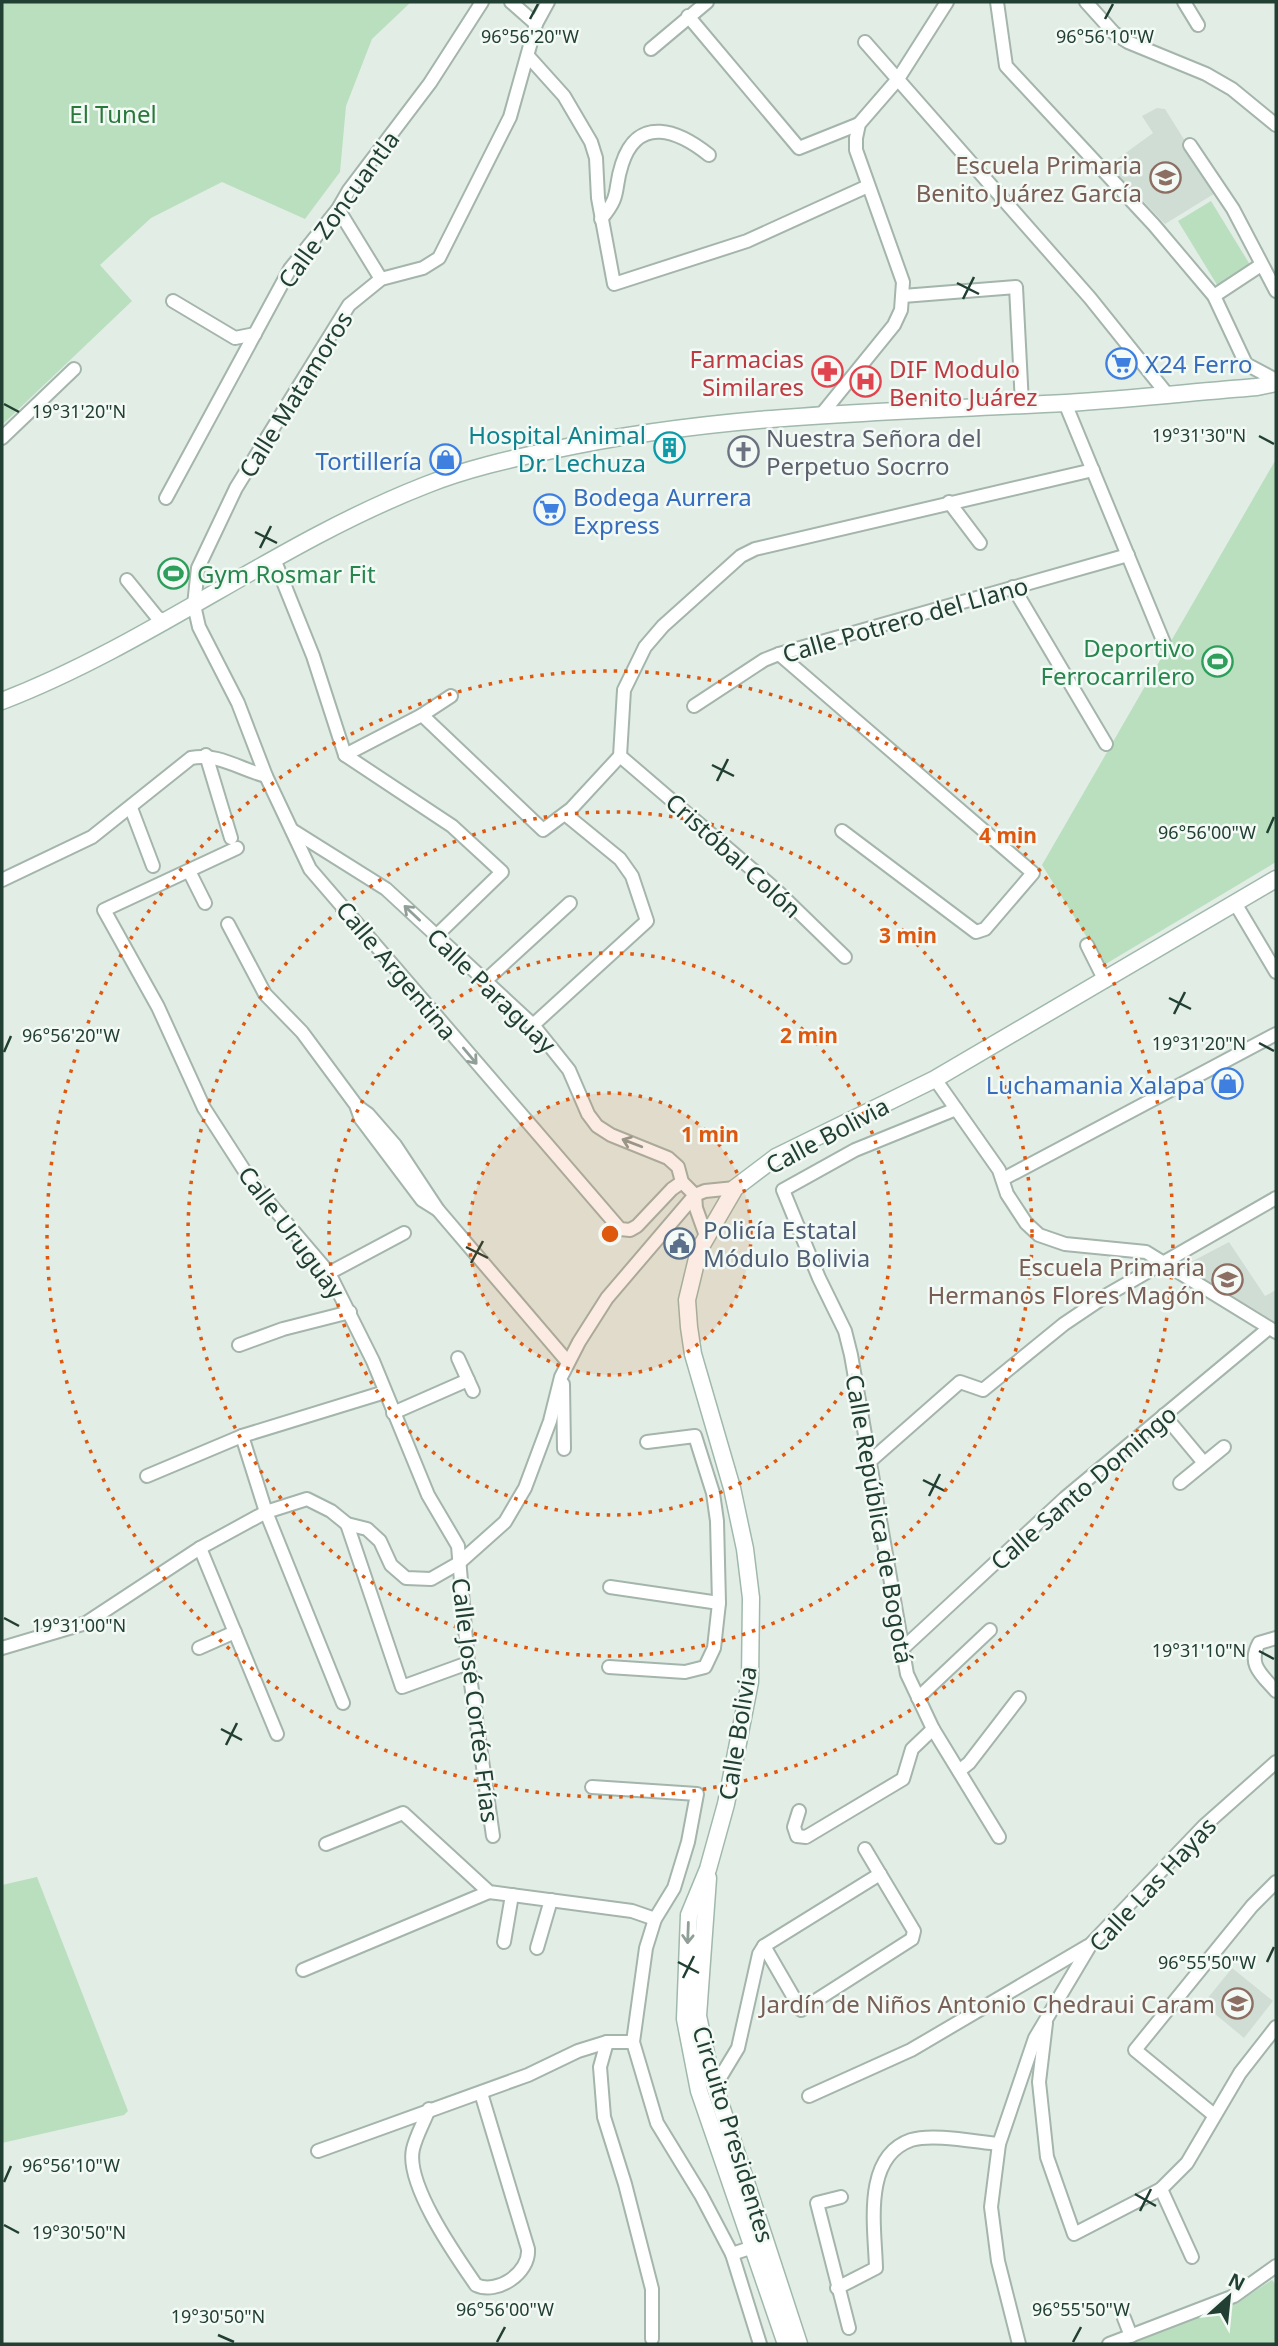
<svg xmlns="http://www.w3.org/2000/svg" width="1278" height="2346" font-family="'Noto Sans',sans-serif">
<rect width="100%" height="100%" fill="#e2ede6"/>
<g fill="#d0ddd5">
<polygon points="1157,108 1165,109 1217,192 1165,224 1109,165 1153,133 1142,116"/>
<polygon points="1229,1242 1265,1296 1276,1290 1276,1330 1187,1271 1189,1263"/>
<polygon points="1232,1968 1273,2001 1244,2038 1203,2004"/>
</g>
<g fill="#badfbe">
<polygon points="2,2 411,2 372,39 346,106 340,172 305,219 222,182 151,218 100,265 132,301 2,425"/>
<polygon points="1211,201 1252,268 1219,288 1178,221"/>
<polygon points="1276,459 1276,862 1104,965 1042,865"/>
<polygon points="37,1877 128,2111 124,2115 2,2143 2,1885"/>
<polygon points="1272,2280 1276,2285 1276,2344 1123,2344 1236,2303"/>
</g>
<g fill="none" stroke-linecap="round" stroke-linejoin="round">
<defs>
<g id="street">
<polyline points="511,2 536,24"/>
<polyline points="548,2 536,24 510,117 439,258 423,268 381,279 349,305 236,488 198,568 194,605 199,627 238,703 266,776 310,869 620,1229 630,1230 637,1226 672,1189 682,1182"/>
<polyline points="997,2 1006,66 1154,225 1214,296 1246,364 1276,380"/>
<polyline points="1086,2 1114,33 1128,42 1206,74 1232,89 1276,125"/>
<polyline points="1184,2 1198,25"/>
<polyline points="688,16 799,148 859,124"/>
<polyline points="865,42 1090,298 1167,394"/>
<polyline points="651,49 707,2"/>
<polyline points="528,56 564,96 591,142 596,158 598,198 614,284 747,241 868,186"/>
<polyline points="1190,145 1233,209 1276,291"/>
<polyline points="338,209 381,279"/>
<path d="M601,219C622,194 613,191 622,164C638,114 679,131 709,155"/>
<polyline points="903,296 1016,287 1022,404"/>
<polyline points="1214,296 1261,265"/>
<polyline points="173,301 235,338 255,334"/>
<polyline points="1065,403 1164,643"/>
<polyline points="821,415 894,325 901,310 903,282 856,150 856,138 859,124 898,79 947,2"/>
<polyline points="2,438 74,369"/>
<polyline points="166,498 290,269 338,209 349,190 430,83 482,2"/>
<polyline points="949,502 980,543"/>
<polyline points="274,559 313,656 345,755 452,826 502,872 437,935"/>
<polyline points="127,580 157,617 166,622"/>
<polyline points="1013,587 1106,744"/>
<polyline points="779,654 1033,873 985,929 976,932 842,831"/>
<polyline points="694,706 764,660 779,654 1128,555"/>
<polyline points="422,715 543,830 571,809 620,756 624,690 645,647 663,626 741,556 755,549 1093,470"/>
<polyline points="206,755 231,838"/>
<polyline points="345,755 422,715 451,696"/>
<polyline points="620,756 775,889 845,957"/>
<polyline points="131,808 153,866"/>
<polyline points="292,830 386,889 533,1025 569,1070 588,1114 597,1126 611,1135 668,1158 678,1167 682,1182 695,1195 696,1208 706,1236"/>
<polyline points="237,848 104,910 158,1007 204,1108 253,1184 329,1273 373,1361 428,1495 458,1546 468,1663 493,1836"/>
<polyline points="189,871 205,903"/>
<path d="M2,880L92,837L191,758C219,753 239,769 266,776"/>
<polyline points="1235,903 1276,972"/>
<polyline points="228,924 265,994 302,1032 356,1105 361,1119 422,1200 438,1210"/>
<polyline points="1087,945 1105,981"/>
<polyline points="485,981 570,903"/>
<polyline points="533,1025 647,921 632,876 620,859 565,814"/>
<polyline points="935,1079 999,1170 1007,1194 1026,1223 1039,1235 1065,1244 1146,1252 1276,1332"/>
<polyline points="357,1106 368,1114 395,1145 438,1210 567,1361"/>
<polyline points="956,1109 855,1150 783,1190 819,1278 845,1331 851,1355 907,1674 933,1729 999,1837"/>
<polyline points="1003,1179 1276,1034"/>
<polyline points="329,1273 404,1233"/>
<polyline points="239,1345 283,1329 350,1312"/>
<polyline points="458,1358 473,1391"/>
<polyline points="563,1384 564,1449"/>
<polyline points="393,1413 468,1380"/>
<polyline points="1164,1415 1204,1463"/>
<polyline points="242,1436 266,1512 343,1703"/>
<polyline points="869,1462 960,1382 983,1390 1064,1324 1107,1295 1276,1198"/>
<polyline points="147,1476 242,1436 385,1392"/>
<polyline points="1180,1483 1224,1447"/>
<polyline points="347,1524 402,1687 468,1663"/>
<polyline points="200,1548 277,1734"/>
<polyline points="610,1587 719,1603"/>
<path d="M1276,1638L1259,1643C1247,1665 1262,1675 1276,1691"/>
<polyline points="2,1648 86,1623 200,1548 266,1512 307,1499 331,1511 347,1524 367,1529 380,1541 391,1565 406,1578 431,1579 459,1563 505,1522 525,1488 550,1421 561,1377 579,1342 607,1298 695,1195 705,1191 735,1188"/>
<polyline points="199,1648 235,1632"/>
<polyline points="900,1651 1065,1498 1269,1328"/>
<polyline points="609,1667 685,1672 705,1667 714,1648 719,1603 717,1521 713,1493 695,1436 647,1442"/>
<polyline points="918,1698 990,1630"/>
<polyline points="959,1771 969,1763 1019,1698"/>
<polyline points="592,1787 697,1794 688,1842 674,1888 655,1919 646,1948 633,2042 657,2123 701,2195 732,2254 753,2247"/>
<polyline points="799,1811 794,1827 797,1836 806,1837 903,1779 912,1749 933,1729"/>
<polyline points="326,1844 403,1813 489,1892 632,1911 655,1919"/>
<polyline points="504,1942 512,1895"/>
<polyline points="764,1946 801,2010 912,1939 914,1931 865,1849"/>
<polyline points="537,1948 551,1900"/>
<polyline points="303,1970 489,1892"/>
<polyline points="1046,2023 1039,2082 1047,2157 1074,2234 1161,2189 1187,2163 1240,2073 1276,2027"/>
<polyline points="607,2042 600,2067 604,2117 625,2184 652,2289 652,2339"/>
<polyline points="715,2086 738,2048 759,1954 764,1946 880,1874"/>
<polyline points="809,2096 911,2050 1088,1946"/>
<path d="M429,2109C424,2122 416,2136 413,2149C405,2184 456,2256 476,2285C497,2295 530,2273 528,2249L481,2093"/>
<polyline points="1214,2115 1135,2050 1252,1906 1276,1882"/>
<polyline points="318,2151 528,2075 578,2051 607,2042 633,2042"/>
<polyline points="1161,2189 1192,2257"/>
<polyline points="841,2197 817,2203 849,2328"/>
<polyline points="732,2254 760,2344"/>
<path d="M837,2288L876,2268C875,2228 862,2157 911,2140C933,2133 976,2142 999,2144"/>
<polyline points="1124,2318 1131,2336"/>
<polyline points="1019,2344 998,2261 991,2207 999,2144 1035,2038 1091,1944 1204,1826 1276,1762"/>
<polyline points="1109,2344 1234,2296 1276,2266"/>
</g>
<g id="secondary">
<path d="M2,701C150,644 277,543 426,485C466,469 510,459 553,450C721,413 895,412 1066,403C1130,399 1194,392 1257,387L1276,383"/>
<polyline points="708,1878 698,2016 710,2072 799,2344"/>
<polyline points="786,2344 699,2091 685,2019 689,1915 708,1869 726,1804 750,1682 751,1598 745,1549 732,1488 693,1354 689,1327 687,1300 699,1250 735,1188 776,1157 935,1079 1276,879"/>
</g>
</defs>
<use href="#street" stroke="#a4b5ac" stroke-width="16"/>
<use href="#secondary" stroke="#a0b9ac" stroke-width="19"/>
<use href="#street" stroke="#fff" stroke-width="12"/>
<use href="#secondary" stroke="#fff" stroke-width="16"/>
</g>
<defs><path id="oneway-shaft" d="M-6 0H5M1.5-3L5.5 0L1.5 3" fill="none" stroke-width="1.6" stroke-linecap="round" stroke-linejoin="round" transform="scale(1.75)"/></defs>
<g stroke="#909f98">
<use href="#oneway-shaft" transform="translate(412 913) rotate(-137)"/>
<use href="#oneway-shaft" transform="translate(470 1056) rotate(50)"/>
<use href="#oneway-shaft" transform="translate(632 1143) rotate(-159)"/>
<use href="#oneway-shaft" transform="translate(688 1933) rotate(92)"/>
</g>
<path fill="none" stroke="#213f32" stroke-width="2.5" d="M530,19L538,4M1105,19L1113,4M957,283L979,294M963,299L974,277M4,404L19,412M1259,436L1274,444M255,532L277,543M260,548L271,526M712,765L734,776M717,781L728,759M1267,833L1274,817M1169,998L1191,1009M1174,1014L1185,992M1259,1043L1274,1051M4,1052L11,1036M466,1247L488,1258M471,1263L483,1241M923,1480L945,1491M929,1496L940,1474M4,1618L19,1626M1259,1651L1274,1659M221,1729L242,1740M226,1745L237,1723M678,1962L699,1973M1267,1962L1274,1947M683,1978L694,1956M4,2182L11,2166M1135,2194L1156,2206M1140,2211L1151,2189M4,2225L19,2233M218,2335L234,2342M497,2342L505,2327M1073,2342L1081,2327"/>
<circle cx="610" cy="1234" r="141" fill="#de580e" fill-opacity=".12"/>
<g fill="none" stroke="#de580e" stroke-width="3.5" stroke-dasharray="3.5 7">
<circle cx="610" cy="1234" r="141"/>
<circle cx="610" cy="1234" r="281"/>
<circle cx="610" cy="1234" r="422"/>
<circle cx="610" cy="1234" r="563"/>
</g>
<defs>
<symbol id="school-ring" viewBox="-11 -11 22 22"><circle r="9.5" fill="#f3f9f5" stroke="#8d6e63" stroke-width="1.5"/><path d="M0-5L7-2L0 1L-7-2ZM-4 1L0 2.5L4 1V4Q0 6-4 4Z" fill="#8d6e63"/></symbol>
<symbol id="supermarket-ring" viewBox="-11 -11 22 22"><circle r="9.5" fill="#f3f9f5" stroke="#3f7fe0" stroke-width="1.5"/><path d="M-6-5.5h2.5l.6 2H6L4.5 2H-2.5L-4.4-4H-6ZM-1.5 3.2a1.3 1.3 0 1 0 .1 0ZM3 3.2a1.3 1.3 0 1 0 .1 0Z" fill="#3f7fe0"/></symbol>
<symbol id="pharmacy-ring" viewBox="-11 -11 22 22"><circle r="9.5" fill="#f3f9f5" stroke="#e0444e" stroke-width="1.5"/><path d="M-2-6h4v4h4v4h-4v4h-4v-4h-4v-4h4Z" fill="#e0444e"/></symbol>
<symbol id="hospital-ring" viewBox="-11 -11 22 22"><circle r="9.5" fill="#f3f9f5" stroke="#e0444e" stroke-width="1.5"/><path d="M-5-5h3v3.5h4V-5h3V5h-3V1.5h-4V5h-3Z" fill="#e0444e"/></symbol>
<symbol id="building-ring" viewBox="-11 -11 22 22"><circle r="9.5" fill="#f3f9f5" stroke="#0f9aa8" stroke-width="1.5"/><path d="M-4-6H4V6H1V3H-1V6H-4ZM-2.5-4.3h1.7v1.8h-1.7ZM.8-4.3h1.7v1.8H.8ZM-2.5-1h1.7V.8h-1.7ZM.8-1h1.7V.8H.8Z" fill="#0f9aa8"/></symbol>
<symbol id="church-ring" viewBox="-11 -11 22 22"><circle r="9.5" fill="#f3f9f5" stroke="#6b7280" stroke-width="1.5"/><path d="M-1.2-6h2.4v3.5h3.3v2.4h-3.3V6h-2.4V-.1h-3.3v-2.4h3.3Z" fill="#6b7280"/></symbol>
<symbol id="shop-ring" viewBox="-11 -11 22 22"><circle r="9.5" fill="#f3f9f5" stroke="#3f7fe0" stroke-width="1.5"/><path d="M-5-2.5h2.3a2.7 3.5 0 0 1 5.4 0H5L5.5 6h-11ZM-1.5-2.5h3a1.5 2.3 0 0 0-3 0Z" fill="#3f7fe0"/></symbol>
<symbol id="stadium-ring" viewBox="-11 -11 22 22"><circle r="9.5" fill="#f3f9f5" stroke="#2e9e5b" stroke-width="1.5"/><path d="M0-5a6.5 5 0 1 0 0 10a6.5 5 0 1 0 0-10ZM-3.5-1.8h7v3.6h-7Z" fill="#2e9e5b"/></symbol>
<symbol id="civic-ring" viewBox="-11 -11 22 22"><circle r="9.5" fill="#f3f9f5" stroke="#5c6f8a" stroke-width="1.5"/><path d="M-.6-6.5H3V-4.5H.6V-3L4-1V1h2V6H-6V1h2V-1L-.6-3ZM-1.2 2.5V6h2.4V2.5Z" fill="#5c6f8a"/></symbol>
</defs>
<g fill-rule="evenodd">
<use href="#school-ring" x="1148" y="160" width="35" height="35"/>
<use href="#supermarket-ring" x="1104" y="346" width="35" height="35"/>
<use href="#pharmacy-ring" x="810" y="354" width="35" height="35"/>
<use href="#hospital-ring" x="848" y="364" width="35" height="35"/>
<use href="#building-ring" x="652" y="430" width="35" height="35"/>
<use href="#church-ring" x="726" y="434" width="35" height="35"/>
<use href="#shop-ring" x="428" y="442" width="35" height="35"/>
<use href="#supermarket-ring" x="532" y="492" width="35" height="35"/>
<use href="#stadium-ring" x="156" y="556" width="35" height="35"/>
<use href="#stadium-ring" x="1200" y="644" width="35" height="35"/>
<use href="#shop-ring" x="1210" y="1066" width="35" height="35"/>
<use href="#civic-ring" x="662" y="1226" width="35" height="35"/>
<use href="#school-ring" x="1210" y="1262" width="35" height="35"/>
<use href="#school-ring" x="1220" y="1986" width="35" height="35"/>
</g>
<g text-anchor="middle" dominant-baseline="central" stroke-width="5" stroke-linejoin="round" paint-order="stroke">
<g font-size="24" fill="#29783b" stroke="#f3f9f5">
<text x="113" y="113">El Tunel</text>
</g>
<g font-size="24" fill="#785e54" stroke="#f3f9f5" text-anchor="end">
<text x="1142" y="164">Escuela Primaria<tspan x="1142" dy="28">Benito Juárez García</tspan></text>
<text x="1205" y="1266">Escuela Primaria<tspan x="1205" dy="28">Hermanos Flores Magón</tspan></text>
<text x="1215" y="2003">Jardín de Niños Antonio Chedraui Caram</text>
</g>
<g font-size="24" fill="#213f32" stroke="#f3f9f5">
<text transform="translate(338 209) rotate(-54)">Calle Zoncuantla</text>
<text transform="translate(295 394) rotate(-58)">Calle Matamoros</text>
<text transform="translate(905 619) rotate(-16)">Calle Potrero del Llano</text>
<text transform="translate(734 855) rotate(42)">Cristóbal Colón</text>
<text transform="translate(397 970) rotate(50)">Calle Argentina</text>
<text transform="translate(492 990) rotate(44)">Calle Paraguay</text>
<text transform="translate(827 1135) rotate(-28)">Calle Bolivia</text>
<text transform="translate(292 1232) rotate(53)">Calle Uruguay</text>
<text transform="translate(1083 1487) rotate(-41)">Calle Santo Domingo</text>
<text transform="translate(880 1519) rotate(80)">Calle República de Bogotá</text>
<text transform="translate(476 1700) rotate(83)">Calle José Cortés Frías</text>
<text transform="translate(737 1733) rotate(-81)">Calle Bolivia</text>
<text transform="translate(1152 1884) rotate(-47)">Calle Las Hayas</text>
<text transform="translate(734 2134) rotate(73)">Circuito Presidentes</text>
</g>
<g font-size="24" fill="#be3a42" stroke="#f3f9f5" text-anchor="end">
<text x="804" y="358">Farmacias<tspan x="804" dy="28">Similares</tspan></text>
<text x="889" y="368" text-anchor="start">DIF Modulo<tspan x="889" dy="28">Benito Juárez</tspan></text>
</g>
<g font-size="24" fill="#366cbe" stroke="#f3f9f5" text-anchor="start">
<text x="1145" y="363">X24 Ferro</text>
<text x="422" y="460" text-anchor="end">Tortillería</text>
<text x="573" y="496">Bodega Aurrera<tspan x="573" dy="28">Express</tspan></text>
<text x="1205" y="1084" text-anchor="end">Luchamania Xalapa</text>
</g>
<g font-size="24" fill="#0d838f" stroke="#f3f9f5" text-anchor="end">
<text x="646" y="434">Hospital Animal<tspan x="646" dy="28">Dr. Lechuza</tspan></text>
</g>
<g font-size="24" fill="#5b616d" stroke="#f3f9f5" text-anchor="start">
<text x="766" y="437">Nuestra Señora del<tspan x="766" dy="28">Perpetuo Socrro</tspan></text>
</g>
<g font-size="24" fill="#27864d" stroke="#f3f9f5" text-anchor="start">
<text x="197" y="573">Gym Rosmar Fit</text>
<text x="1195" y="647" text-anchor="end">Deportivo<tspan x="1195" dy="28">Ferrocarrilero</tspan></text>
</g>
<g font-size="24" fill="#4e5e75" stroke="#f3f9f5" text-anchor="start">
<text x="703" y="1229">Policía Estatal<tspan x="703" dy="28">Módulo Bolivia</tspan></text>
</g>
</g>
<g font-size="18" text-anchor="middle" fill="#213f32" stroke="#f3f9f5" stroke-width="5" stroke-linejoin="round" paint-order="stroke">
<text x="530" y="43">96°56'20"W</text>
<text x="1105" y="43">96°56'10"W</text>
<text x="79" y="418">19°31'20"N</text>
<text x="1199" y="442">19°31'30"N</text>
<text x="1207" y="839">96°56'00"W</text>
<text x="71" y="1042">96°56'20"W</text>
<text x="1199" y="1050">19°31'20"N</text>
<text x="79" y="1632">19°31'00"N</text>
<text x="1199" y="1657">19°31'10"N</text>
<text x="1207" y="1969">96°55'50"W</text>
<text x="71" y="2172">96°56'10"W</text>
<text x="79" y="2239">19°30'50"N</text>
<text x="505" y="2316">96°56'00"W</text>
<text x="1081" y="2316">96°55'50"W</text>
<text x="218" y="2323">19°30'50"N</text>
</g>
<circle cx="610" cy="1234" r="10" fill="#de580e" stroke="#f3f9f5" stroke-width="3.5"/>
<g font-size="21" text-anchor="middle" font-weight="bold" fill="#de580e" stroke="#f3f9f5" stroke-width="5" stroke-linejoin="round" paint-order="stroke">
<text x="1008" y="843">4 min</text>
<text x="908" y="943">3 min</text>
<text x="809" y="1043">2 min</text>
<text x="710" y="1142">1 min</text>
</g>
<rect width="1278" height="2346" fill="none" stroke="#213f32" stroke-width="7"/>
<g transform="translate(1229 2297) rotate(27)" stroke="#f3f9f5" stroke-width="5" paint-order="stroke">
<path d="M0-5L12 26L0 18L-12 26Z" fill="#213f32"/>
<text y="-10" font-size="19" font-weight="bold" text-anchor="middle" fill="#213f32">N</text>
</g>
</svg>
